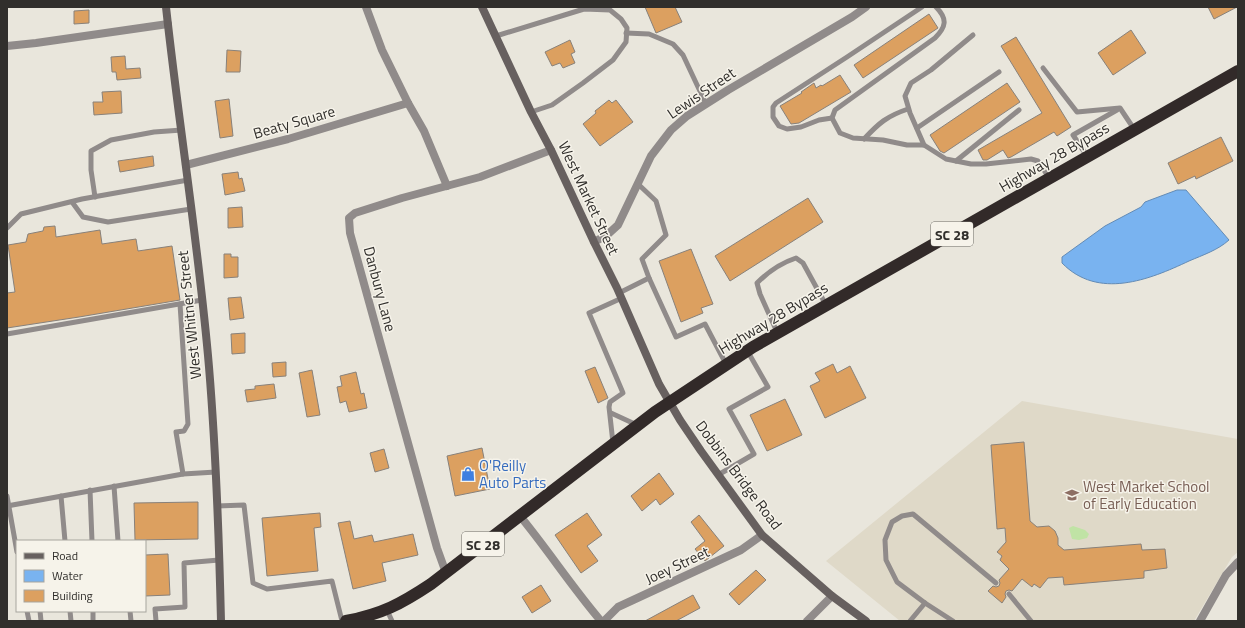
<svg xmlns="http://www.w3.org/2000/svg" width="1245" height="628" font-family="'Titillium Web',sans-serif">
<rect width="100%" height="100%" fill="#e9e6dc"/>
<polygon fill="#dfd9c8" points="1022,401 1238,439 1238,552 1232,557 1194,621 900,621 826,561"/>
<polygon fill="#c0e3a5" points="1073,526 1085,530 1089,534 1087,538 1079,540 1072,539 1069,528"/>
<path fill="#79b3f0" stroke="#638bb5" d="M1177,190H1186L1229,240C1218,250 1203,255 1189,261C1149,280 1098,300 1062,263V257L1105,226L1141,207L1145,202Z"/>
<g fill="#dca060" stroke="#88817a">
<polygon points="645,7 675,7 682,22 656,33"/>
<polygon points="1208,7 1237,7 1214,19"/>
<polygon points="89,10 89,23 74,24 74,11"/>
<polygon points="929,14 938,28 863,78 854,65"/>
<polygon points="1131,30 1146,53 1113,75 1098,53"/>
<polygon points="1016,37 1071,127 1057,136 1054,132 1011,157 1008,158 1003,150 987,160 983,160 978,150 1042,113 1001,46"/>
<polygon points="570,40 575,52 571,54 575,63 563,68 560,63 552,66 545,52"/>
<polygon points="227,50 241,51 240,72 226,72"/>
<polygon points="125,56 126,69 140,68 141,78 117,80 116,72 112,72 111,57"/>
<polygon points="840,75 851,92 799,123 791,124 780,106 802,93 801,92 814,83 816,88 821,85 822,86"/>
<polygon points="1007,83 1020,102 944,153 940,151 930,135"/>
<polygon points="121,91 122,113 94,115 93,102 103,102 102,92"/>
<polygon points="229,99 233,136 220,138 215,101"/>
<polygon points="609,100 612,103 616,100 633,122 600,146 583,124 596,113 595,111"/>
<polygon points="1221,137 1233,161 1196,179 1195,176 1178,184 1168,163"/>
<polygon points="153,156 154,166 120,172 118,161"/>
<polygon points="238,172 239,179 242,178 245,191 225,195 222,174"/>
<polygon points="808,198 823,222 730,281 715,256"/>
<polygon points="242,207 243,227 228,228 228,208"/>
<polygon points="55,226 56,237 100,230 102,244 136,239 138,251 172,246 180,300 79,317 7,328 7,293 15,292 8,245 26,242 28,234 43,231 44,227"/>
<polygon points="691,249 713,304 701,308 703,313 681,322 659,261"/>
<polygon points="224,254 231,254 231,257 238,257 238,277 224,278"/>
<polygon points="241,297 244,318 230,320 228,298"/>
<polygon points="245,333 245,353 232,354 231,334"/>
<polygon points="286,362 286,376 273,377 272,363"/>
<polygon points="833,364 837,373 850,366 866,398 825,418 810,386 820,381 815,373"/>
<polygon points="595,367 608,398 598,403 585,371"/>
<polygon points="312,370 320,415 307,417 299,373"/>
<polygon points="356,372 361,394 364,393 367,408 349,412 346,401 340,403 337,387 342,386 340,376"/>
<polygon points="274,384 276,398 247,402 245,390 255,389 255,386"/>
<polygon points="785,399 802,435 767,451 750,415"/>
<polygon points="1024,442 1030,521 1037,527 1049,526 1055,531 1058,538 1058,545 1064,550 1141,544 1142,550 1165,549 1167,568 1144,571 1144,578 1064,585 1063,577 1048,578 1040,588 1034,584 1032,587 1022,579 1012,591 1009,590 1006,591 1005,594 1006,597 1002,603 988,591 993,586 996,587 999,586 1000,583 999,580 1009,569 1000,560 1002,556 997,552 1006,542 1005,528 997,529 991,445"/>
<polygon points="482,448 490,489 455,496 447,456"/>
<polygon points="384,449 389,468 375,472 370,453"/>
<polygon points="659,473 674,494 660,505 656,499 642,511 631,496"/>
<polygon points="198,502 198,539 135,540 134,503"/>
<polygon points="320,513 321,527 314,528 318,571 267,576 262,518"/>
<polygon points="587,513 602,535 587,546 598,561 581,573 555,535"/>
<polygon points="699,515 724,546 705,561 695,549 705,541 691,522"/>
<polygon points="350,521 354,539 372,535 374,542 413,534 418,555 382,563 386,581 353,589 338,523"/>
<polygon points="168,554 170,595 145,596 145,555"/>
<polygon points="756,570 766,580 739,605 729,594"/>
<polygon points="541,585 551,601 532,613 522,597"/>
<polygon points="693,595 700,608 676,621 645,621"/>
</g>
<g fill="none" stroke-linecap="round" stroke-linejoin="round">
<g stroke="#908b8a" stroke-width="5">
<path d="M936,7C948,19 946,27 935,38L835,110L832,118L840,133L853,138L883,140L907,145H924L946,159L971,164H986L1031,159L1038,161L1049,178"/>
<polyline points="626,33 649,34 673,44 683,55 706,104"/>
<polyline points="496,36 584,9 610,10 621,19 627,28 626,42 613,60 583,83 552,105 531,112"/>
<polyline points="1043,68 1077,112 1120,108 1134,129"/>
<polyline points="832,118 819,120 801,127 787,129 779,126 773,117 773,107 776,103 847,57 922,7"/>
<polyline points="917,128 999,72"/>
<path d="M864,139C879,123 887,116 908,109"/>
<polyline points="924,145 910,113 905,96 911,83 931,70 973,35"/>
<polyline points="1087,156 1073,135 1117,110"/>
<polyline points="956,161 1019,110"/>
<polyline points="638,184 656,201 666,235 642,259 649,278"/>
<polyline points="95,197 91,170 91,151 111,140 154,132 182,130"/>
<polyline points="72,202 83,217 108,222 191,209"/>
<polyline points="7,228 21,214 82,199 188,180"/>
<polyline points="619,293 649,278 676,337 705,324 726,364"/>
<polyline points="180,304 188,424 184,431 176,432 183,474"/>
<path d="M777,332L760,294L757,283C768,272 781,263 796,258L803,263L826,305"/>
<polyline points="7,334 202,300"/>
<polyline points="611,413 637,425"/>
<polyline points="613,443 609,407 610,402 623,393 589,313 622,298"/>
<polyline points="718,475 754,454 729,409 768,387 748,352"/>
<polyline points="114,486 118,541"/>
<polyline points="90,490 92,541"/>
<polyline points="7,496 17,552"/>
<polyline points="61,496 65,541"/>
<polyline points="7,506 183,474 216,472"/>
<polyline points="217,506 244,505 253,583 267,589 332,581 342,621"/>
<polyline points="1009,594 1031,621"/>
<polyline points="387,610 392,621"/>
<polyline points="27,611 29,621"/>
<polyline points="40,611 41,621"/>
<polyline points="70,611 71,621"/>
<polyline points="93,611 93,621"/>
<polyline points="130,611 131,621"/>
<polyline points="156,621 155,609 185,607 184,563 219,560"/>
<polyline points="910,621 925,603"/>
<polyline points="953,621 925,603 897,582 886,560 885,540 892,522 902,516 913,514 996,583"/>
</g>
<g stroke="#908b8a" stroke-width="8">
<polyline points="366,7 382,50 408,103 424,131 447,186"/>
<polyline points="7,46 36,43 168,24"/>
<polyline points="186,165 288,139 408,103"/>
<polyline points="594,242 607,235 618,225 651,156 671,130 687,116 728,90 852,17 866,7"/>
<path d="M520,516C548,550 572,587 601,621"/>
<polyline points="446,573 437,548 350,233 349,218 355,213 402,198 480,177 551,150"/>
<polyline points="604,621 618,607 741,550 762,535"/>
<polyline points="807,621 832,596"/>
<polyline points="1200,621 1226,575 1238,562"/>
</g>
<g stroke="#67605f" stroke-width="8">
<path d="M166,7C179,127 199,247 209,367C216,452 219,536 221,621"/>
<polyline points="482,7 531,112 551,150 594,242 617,288 659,384 680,420 701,451 762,535 832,596 866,621"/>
</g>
<path stroke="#322a29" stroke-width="12" d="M346,621C382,614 401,604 431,584L655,412L753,347L1238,71"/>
</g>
<defs>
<symbol id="shop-bare" viewBox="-9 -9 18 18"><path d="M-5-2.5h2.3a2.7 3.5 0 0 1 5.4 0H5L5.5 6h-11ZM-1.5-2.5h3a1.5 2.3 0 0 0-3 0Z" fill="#3f7fe0" stroke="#f6f3ea" stroke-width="2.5" paint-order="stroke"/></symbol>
<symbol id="school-bare" viewBox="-9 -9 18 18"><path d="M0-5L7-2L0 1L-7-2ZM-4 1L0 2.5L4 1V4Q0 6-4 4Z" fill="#8d6e63" stroke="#f6f3ea" stroke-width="2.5" paint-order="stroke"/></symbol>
</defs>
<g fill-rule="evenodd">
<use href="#shop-bare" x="458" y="464" width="20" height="20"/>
<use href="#school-bare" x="1062" y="485" width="20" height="20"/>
</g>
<g text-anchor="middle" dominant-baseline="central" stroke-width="3" stroke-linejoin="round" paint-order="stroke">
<g fill="#f6f3ea" stroke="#6c6a65" stroke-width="1">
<rect x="931" y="222" width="42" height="24" rx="3"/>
<rect x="462" y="532" width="42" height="24" rx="3"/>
</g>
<g font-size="14" font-weight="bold" fill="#312f2c">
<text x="952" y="234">SC 28</text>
<text x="483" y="544">SC 28</text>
</g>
<g font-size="15" fill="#312f2c" stroke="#f6f3ea">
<text transform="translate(701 93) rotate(-34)">Lewis Street</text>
<text transform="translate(294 122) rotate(-16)">Beaty Square</text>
<text transform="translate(1054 157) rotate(-30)">Highway 28 Bypass</text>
<text transform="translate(589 198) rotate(65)">West Market Street</text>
<text transform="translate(380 289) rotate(75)">Danbury Lane</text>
<text transform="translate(189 315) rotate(-96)">West Whitner Street</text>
<text transform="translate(773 318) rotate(-31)">Highway 28 Bypass</text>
<text transform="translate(739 475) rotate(53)">Dobbins Bridge Road</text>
<text transform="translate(677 565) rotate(-25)">Joey Street</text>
</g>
<g font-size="15" fill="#366cbe" stroke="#f6f3ea" text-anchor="start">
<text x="479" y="465">O'Reilly<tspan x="479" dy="17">Auto Parts</tspan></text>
</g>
<g font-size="15" fill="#785e54" stroke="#f6f3ea" text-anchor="start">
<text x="1083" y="486">West Market School<tspan x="1083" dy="17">of Early Education</tspan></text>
</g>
</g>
<rect width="1245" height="628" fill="none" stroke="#312f2c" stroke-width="16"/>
<rect x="16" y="540" width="130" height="72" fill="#f6f3ea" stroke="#a7a59e"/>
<rect x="24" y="553" width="20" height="6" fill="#67605f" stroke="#a7a59e"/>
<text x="52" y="560" font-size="12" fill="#312f2c">Road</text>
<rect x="24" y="570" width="20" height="12" fill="#79b3f0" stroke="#a7a59e"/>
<text x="52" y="580" font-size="12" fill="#312f2c">Water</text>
<rect x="24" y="590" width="20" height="12" fill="#dca060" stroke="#a7a59e"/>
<text x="52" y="600" font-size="12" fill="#312f2c">Building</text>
</svg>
